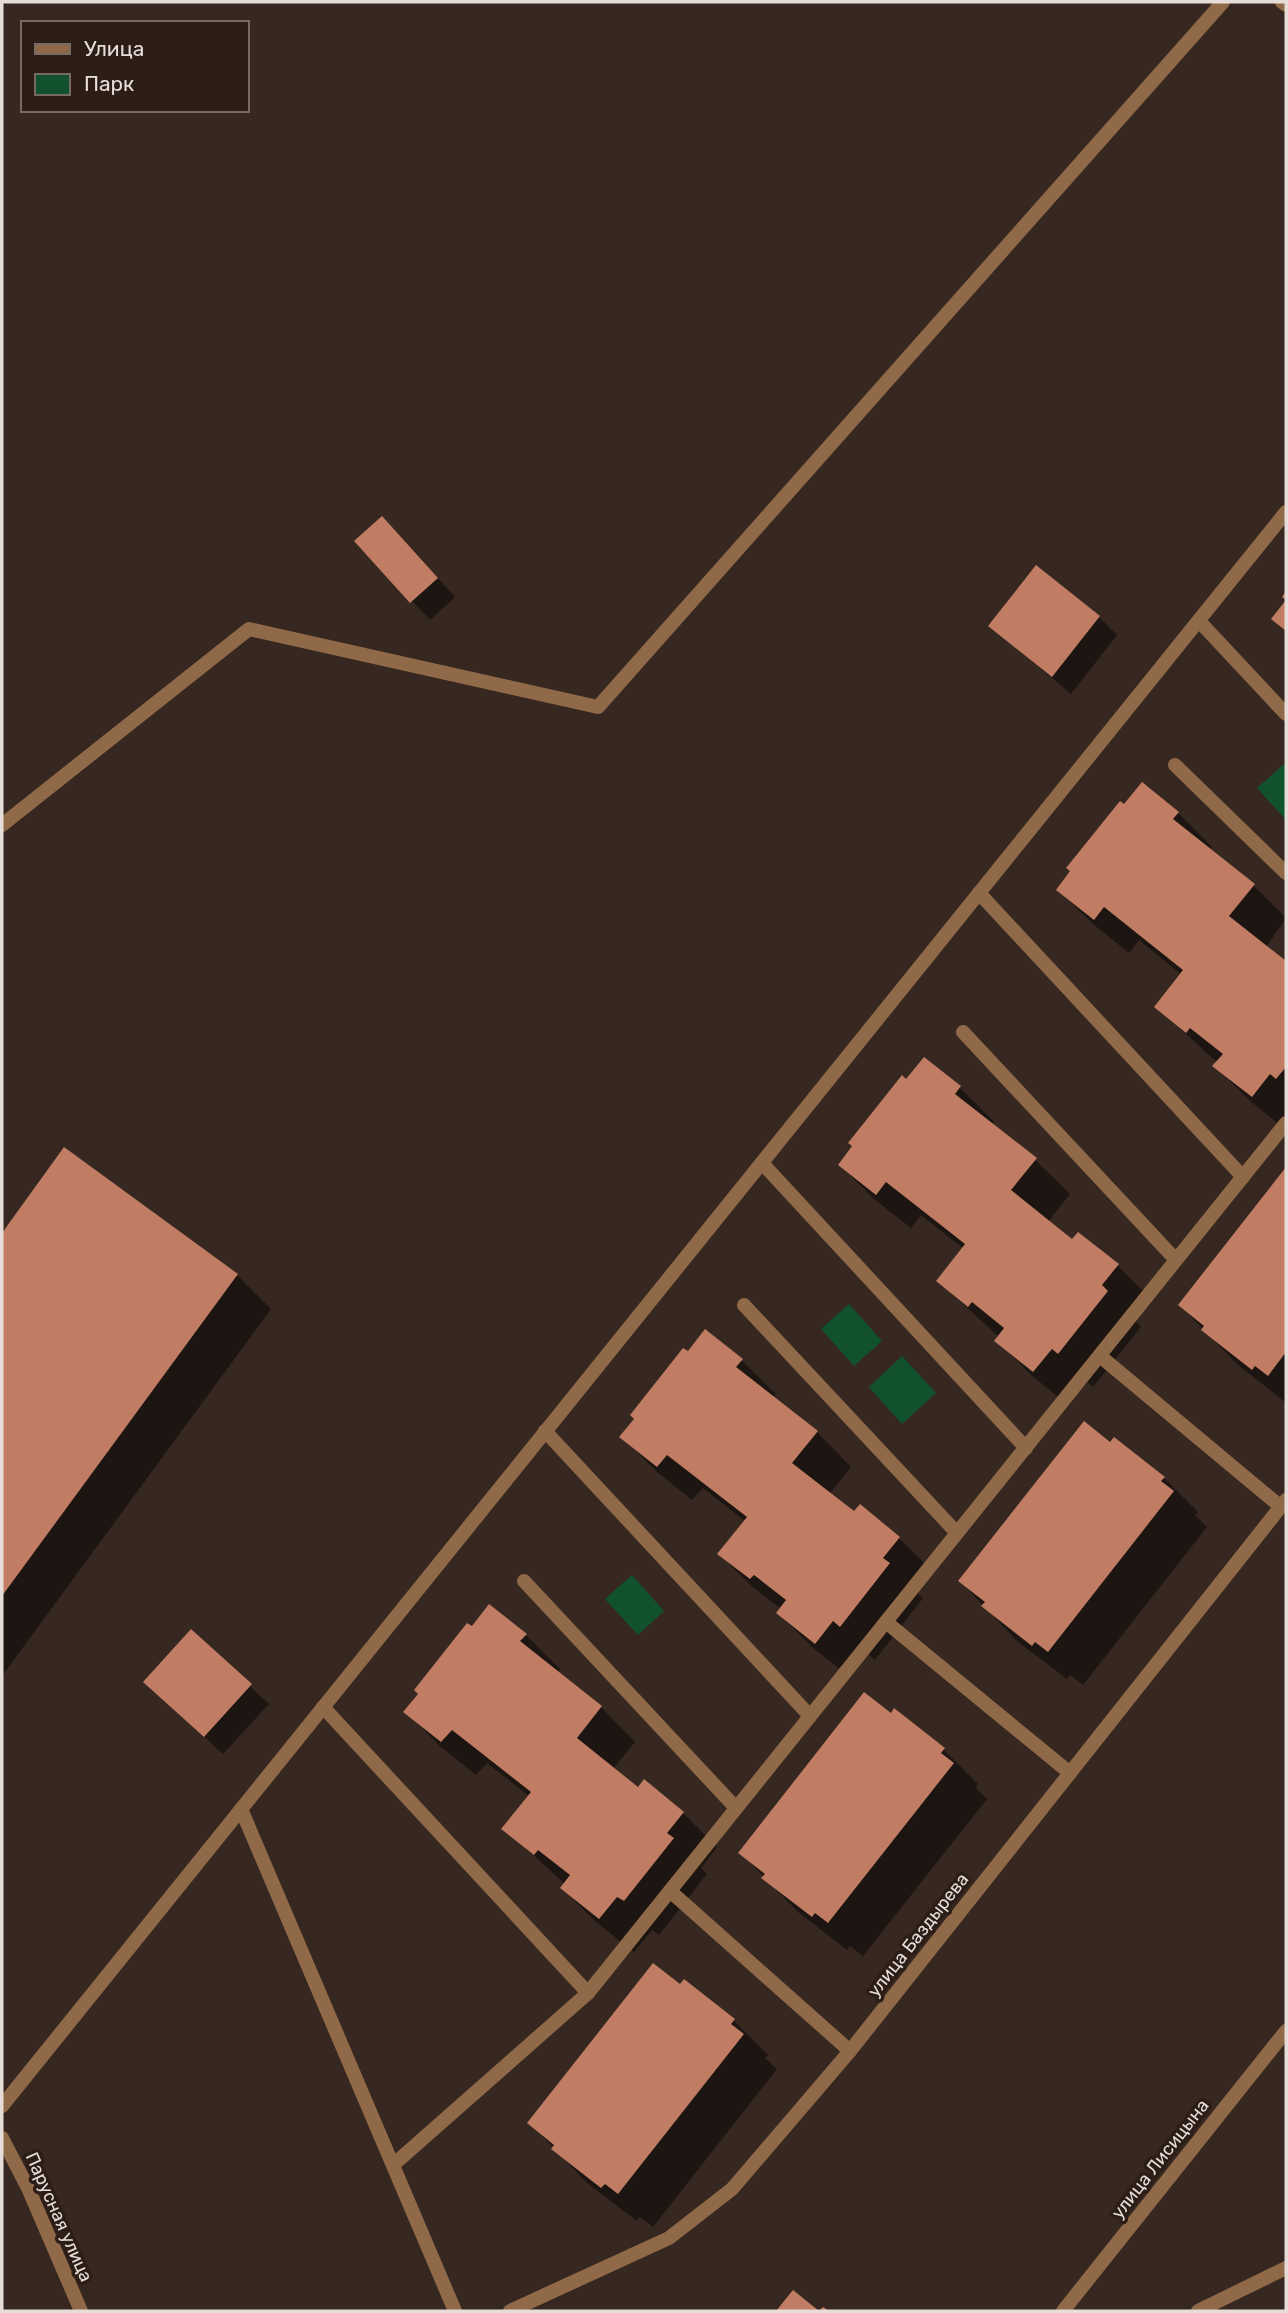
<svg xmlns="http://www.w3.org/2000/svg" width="1288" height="2313" font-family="Rubik,sans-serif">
<rect width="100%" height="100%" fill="#362820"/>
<g fill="#11522c">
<polygon points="1284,764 1286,766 1286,820 1257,788"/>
<polygon points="849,1304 882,1341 854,1366 821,1329"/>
<polygon points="902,1356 936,1393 902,1424 869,1387"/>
<polygon points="632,1575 664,1611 638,1635 605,1599"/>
</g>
<g fill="#0007">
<polygon points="400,536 455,597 430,620 356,541"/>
<polygon points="1099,617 1117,635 1071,694 990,626"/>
<polygon points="1125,807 1178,813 1212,847 1210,850 1253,885 1286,918 1266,947 1286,963 1286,1130 1249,1100 1215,1066 1218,1063 1156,1007 1182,975 1139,940 1129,953 1093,924 1058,890"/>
<polygon points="906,1081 960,1088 994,1122 992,1125 1035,1160 1070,1194 1048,1222 1073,1242 1117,1265 1152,1300 1135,1320 1141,1327 1093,1387 1087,1382 1068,1405 1031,1375 997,1340 999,1337 938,1281 964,1249 921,1215 911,1228 874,1199 840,1165"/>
<polygon points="65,1150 237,1275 271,1309 2,1676 2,1236"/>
<polygon points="1286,1170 1286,1403 1237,1364 1180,1305"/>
<polygon points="741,1360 776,1394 773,1398 817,1432 851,1467 829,1494 854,1514 899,1538 933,1572 917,1593 923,1598 875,1660 868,1654 850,1677 812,1647 778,1613 781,1609 754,1588 719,1554 745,1521 703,1488 692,1500 656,1471 622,1437"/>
<polygon points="1111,1444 1164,1478 1198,1512 1195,1515 1207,1527 1083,1685 1070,1675 1067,1679 1017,1641 960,1581"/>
<polygon points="191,1632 269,1704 223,1754 164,1700"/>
<polygon points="526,1635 560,1669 557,1673 601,1707 635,1742 613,1769 639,1789 683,1813 717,1847 701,1868 707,1874 659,1935 652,1930 634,1952 596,1922 562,1888 565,1884 504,1828 529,1796 487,1763 476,1775 440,1746 406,1712"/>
<polygon points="895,1711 944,1750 978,1784 976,1788 987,1799 863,1956 850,1946 847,1950 798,1912 740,1852"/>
<polygon points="680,1987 734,2021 768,2055 765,2058 777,2069 653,2227 640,2217 637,2221 587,2183 530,2123"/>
</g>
<g fill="#c07d63">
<polygon points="382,516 438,578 410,603 354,541"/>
<polygon points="1036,565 1100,616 1052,677 988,626"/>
<polygon points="1286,591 1286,631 1271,619 1286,600 1282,597"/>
<polygon points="1142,782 1179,812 1173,819 1255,884 1229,916 1286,961 1286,1067 1276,1079 1270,1074 1252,1097 1212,1066 1223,1054 1190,1028 1186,1033 1154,1007 1183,970 1104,907 1094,920 1056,890 1070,871 1066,868 1120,801 1124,804"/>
<polygon points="924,1057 961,1086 955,1094 1037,1158 1011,1190 1072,1239 1078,1232 1119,1264 1102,1285 1108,1291 1058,1354 1052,1349 1033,1372 994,1341 1004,1328 972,1302 968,1307 936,1281 965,1244 886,1182 876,1195 838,1165 852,1146 848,1143 902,1075 906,1079"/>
<polygon points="64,1147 238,1274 2,1596 2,1233"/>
<polygon points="1286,1167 1286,1352 1268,1376 1255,1366 1252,1370 1201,1330 1204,1326 1178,1305"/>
<polygon points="705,1329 743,1359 736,1367 818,1431 792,1463 854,1511 860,1504 900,1537 883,1558 890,1563 840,1627 833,1621 815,1644 776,1613 786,1600 754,1575 750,1579 717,1554 747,1517 667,1455 657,1467 619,1437 634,1419 630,1415 683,1348 688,1351"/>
<polygon points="1084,1421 1110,1442 1114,1437 1165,1477 1161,1481 1174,1491 1048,1652 1035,1642 1032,1646 981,1606 985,1602 958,1581"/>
<polygon points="489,1604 527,1634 520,1641 602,1706 577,1738 638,1787 644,1779 684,1812 667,1833 674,1838 624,1901 617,1897 599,1919 560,1888 570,1875 538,1850 534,1855 501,1829 531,1792 452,1730 441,1742 403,1712 418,1694 414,1690 467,1623 472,1626"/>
<polygon points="191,1629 252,1684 204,1737 143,1682"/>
<polygon points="864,1692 891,1713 894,1708 945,1748 941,1753 954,1763 828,1923 815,1913 812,1917 761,1878 765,1874 738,1853"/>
<polygon points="653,1963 680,1984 684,1979 735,2019 731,2024 744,2034 618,2194 605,2184 601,2188 551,2149 554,2145 527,2123"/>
<polygon points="793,2290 819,2311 823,2307 829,2311 776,2311"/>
</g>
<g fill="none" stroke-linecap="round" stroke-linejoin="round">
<g stroke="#906948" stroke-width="14">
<polyline points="1282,2 1286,5"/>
<polyline points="1199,621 1286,714"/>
<polyline points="1175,765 1286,873"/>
<polyline points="2,825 249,629 598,707 1223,2"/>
<polyline points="979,893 1243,1177"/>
<polyline points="963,1032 1176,1260"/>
<polyline points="762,1163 1026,1448"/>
<polyline points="744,1305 957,1533"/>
<polyline points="1100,1356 1281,1507"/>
<polyline points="545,1431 810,1716"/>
<polyline points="524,1581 736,1808"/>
<polyline points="886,1622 1070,1773"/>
<polyline points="323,1707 588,1993"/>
<polyline points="670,1891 850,2051"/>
<polyline points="2,2106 1286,512"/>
<polyline points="393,2165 588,1993 1286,1123"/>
<polyline points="1198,2311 1286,2268"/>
</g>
<g stroke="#906948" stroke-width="14">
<polyline points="241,1809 455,2311"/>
<polyline points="2,2138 28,2188 81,2311"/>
<polyline points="510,2311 669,2238 732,2189 850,2051 1286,1500"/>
<polyline points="1063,2311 1286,2031"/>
</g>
</g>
<g text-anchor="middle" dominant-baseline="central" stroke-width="7" stroke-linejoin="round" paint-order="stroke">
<g font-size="18" fill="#e7ddd8" stroke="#2c1e17">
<text transform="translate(918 1935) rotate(-52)">улица Баздырева</text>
<text transform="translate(1160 2159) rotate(-52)">улица Лисицына</text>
<text transform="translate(59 2217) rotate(66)">Парусная улица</text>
</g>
</g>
<rect width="1288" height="2313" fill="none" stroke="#e7ddd8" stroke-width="7"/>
<rect x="21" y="21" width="228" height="91" fill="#2c1e17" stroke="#776a64" stroke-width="2"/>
<rect x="35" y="44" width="35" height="10" fill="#906948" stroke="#776a64" stroke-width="2"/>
<text x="84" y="56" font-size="21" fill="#e7ddd8">Улица</text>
<rect x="35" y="74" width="35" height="21" fill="#11522c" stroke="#776a64" stroke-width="2"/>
<text x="84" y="91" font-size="21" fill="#e7ddd8">Парк</text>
</svg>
